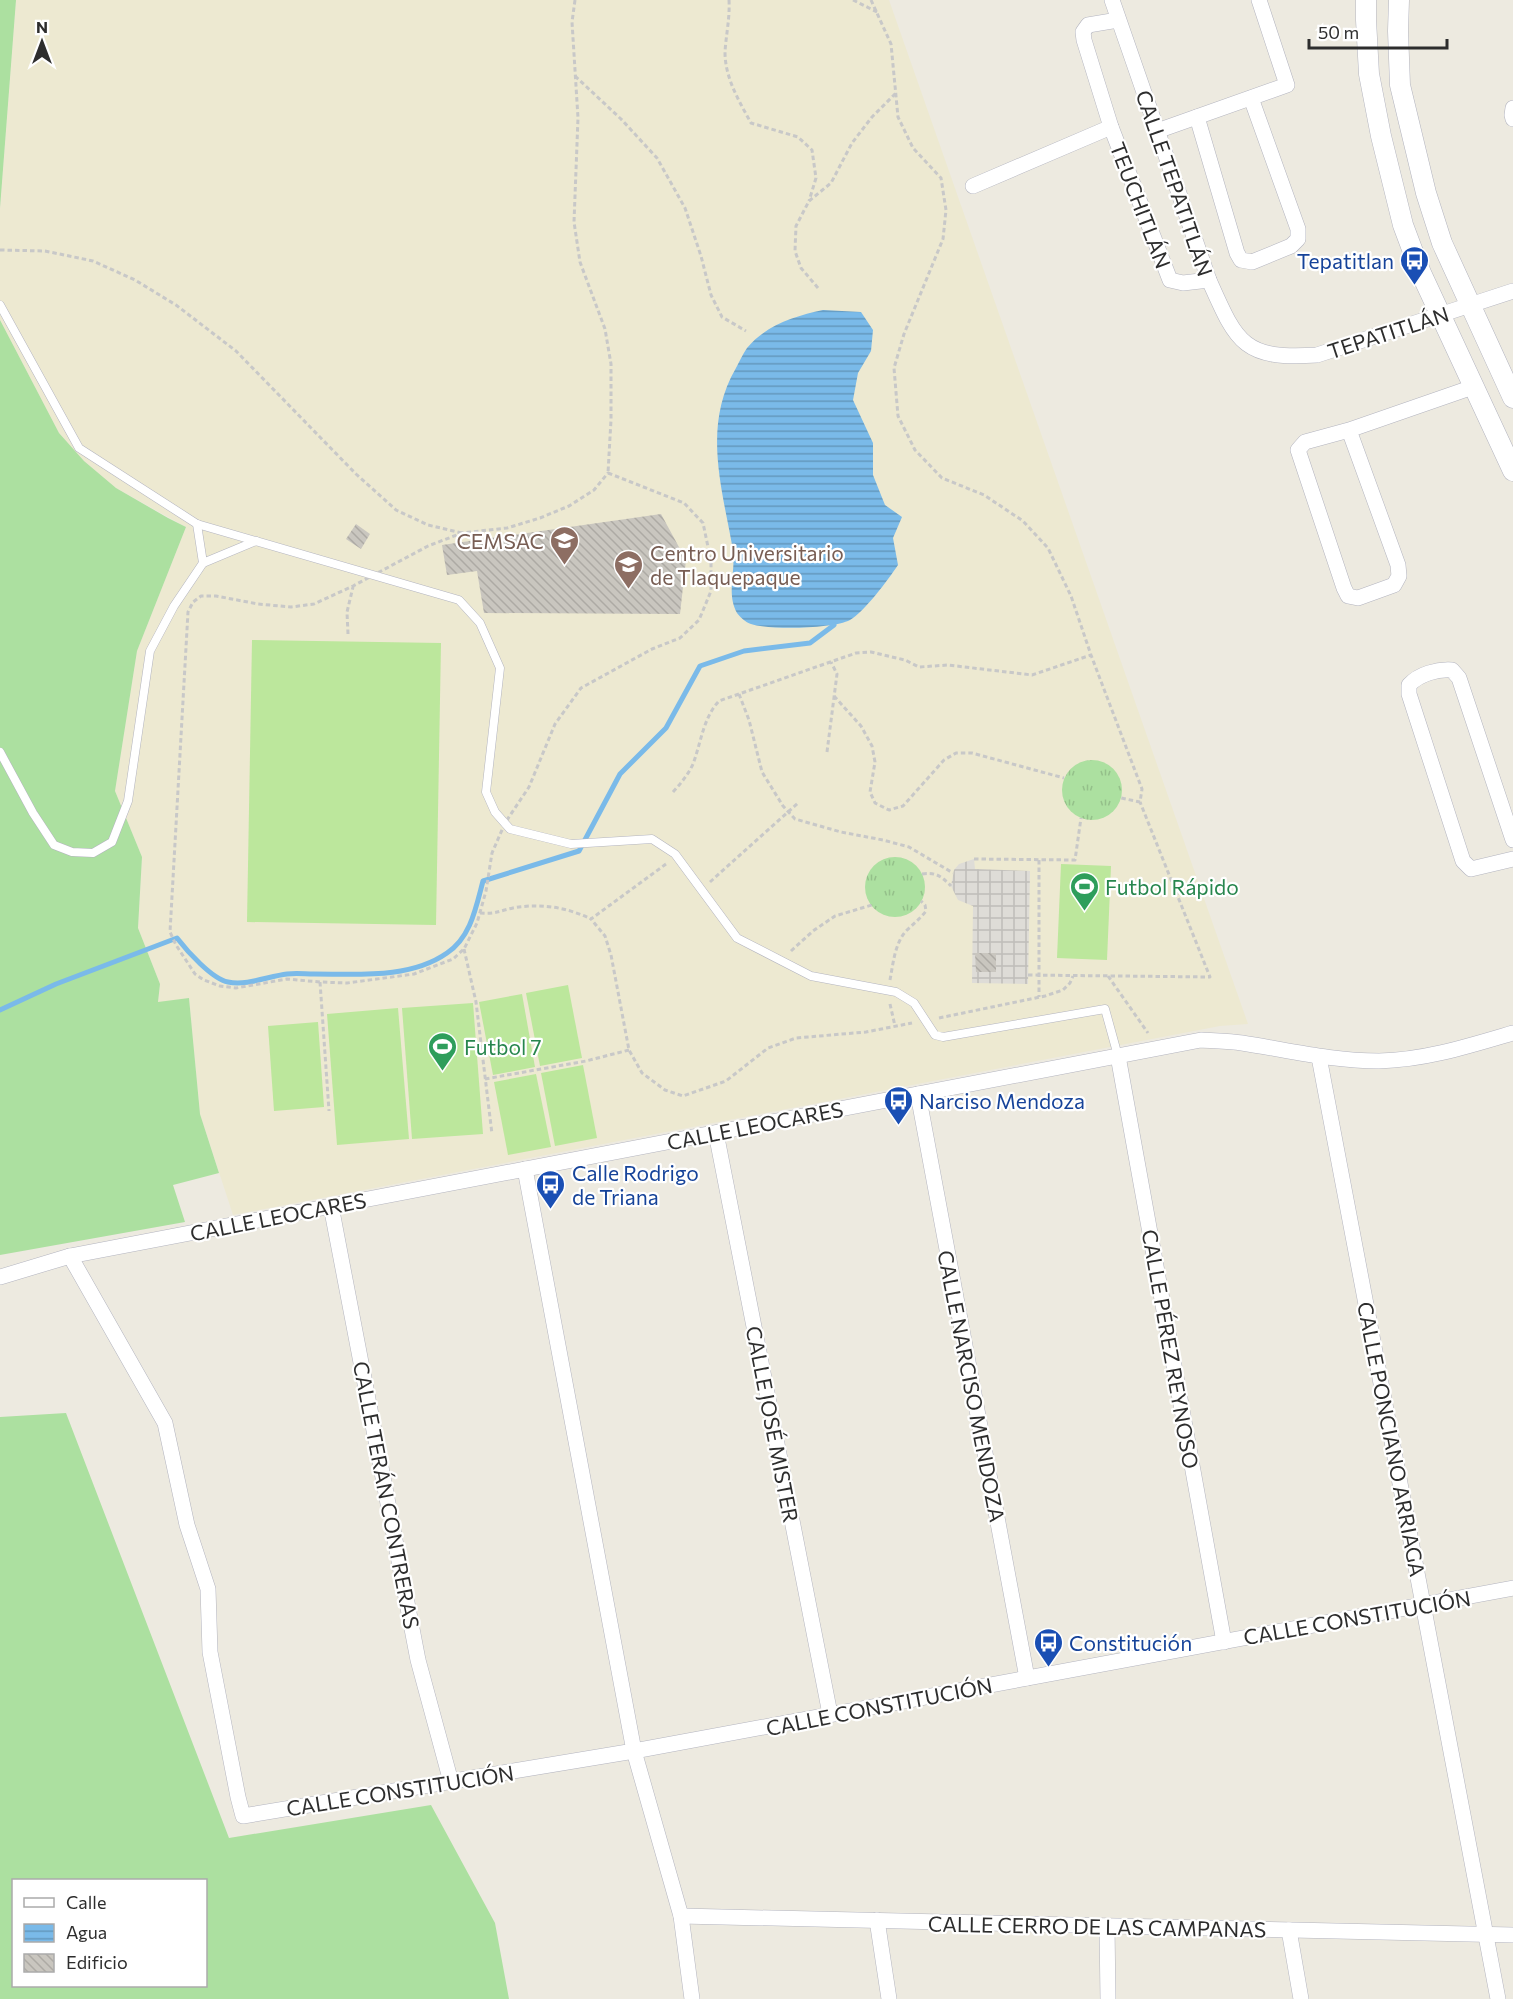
<svg xmlns="http://www.w3.org/2000/svg" width="1513" height="1999" font-family="Commissioner,sans-serif">
<defs>
<pattern id="park-tufts" width="24" height="20" patternUnits="userSpaceOnUse" patternTransform="scale(1.5)"><rect width="24" height="20" fill="#ace0a0"/><path d="M3 7l-1-3M5 7V3M7 7l1-3M15 17l-1-3M17 17v-4M19 17l1-3" fill="none" stroke="#94c08a"/></pattern>
<pattern id="plaza-grid" width="8" height="8" patternUnits="userSpaceOnUse" patternTransform="scale(1.5)"><rect width="8" height="8" fill="#dedcd7"/><path d="M0 4h8M4 0v8" fill="none" stroke="#bfbdb9"/></pattern>
<pattern id="water-rules" width="6" height="5" patternUnits="userSpaceOnUse" patternTransform="scale(1.5)"><rect width="6" height="5" fill="#7abae9"/><path d="M0 2.5h6" fill="none" stroke="#6498bd"/></pattern>
<pattern id="building-back-hatch" width="6" height="6" patternUnits="userSpaceOnUse" patternTransform="scale(1.5)"><rect width="6" height="6" fill="#c9c6bf"/><path d="M-1 5l2 2M0 0l6 6M5-1l2 2" fill="none" stroke="#adaaa4"/></pattern>
</defs>
<rect width="100%" height="100%" fill="#edeae0"/>
<polygon fill="#ede9d1" points="16,0 889,0 1248,1024 1220,1026 233,1215 200,1114 189,998 158,1003 160,984 138,928 142,857 115,791 137,651 186,527 116,488 84,461 59,433 0,320 0,208"/>
<g fill="#ace0a0" fill-rule="evenodd">
<polygon points="0,0 16,0 0,208"/>
<polygon points="0,320 59,433 84,461 116,488 168,518 186,527 137,651 115,791 142,857 138,928 160,984 158,1002 189,998 200,1114 219,1173 173,1185 185,1222 0,1255"/>
<path d="M66,1413L229,1838L431,1805L495,1923L509,1999H0V1417ZM14,1880H206V1986H14Z"/>
</g>
<g fill="url(#park-tufts)">
<circle cx="1092" cy="790" r="30"/>
<circle cx="895" cy="887" r="30"/>
</g>
<g fill="#bce79c">
<polygon points="252,640 441,643 436,925 247,922"/>
<polygon points="1061,864 1111,866 1107,960 1057,958"/>
<polygon points="568,985 582,1058 540,1066 526,993"/>
<polygon points="522,994 535,1067 493,1075 479,1002"/>
<polygon points="473,1003 483,1134 412,1139 402,1008"/>
<polygon points="398,1008 409,1139 337,1145 327,1014"/>
<polygon points="318,1022 324,1107 274,1111 268,1026"/>
<polygon points="583,1065 597,1138 555,1146 541,1073"/>
<polygon points="536,1074 551,1147 508,1155 494,1082"/>
</g>
<polygon fill="url(#plaza-grid)" points="974,859 975,869 1030,871 1028,984 972,983 973,906 958,900 951,886 954,870 959,864"/>
<path fill="url(#water-rules)" d="M823,310L861,312L873,330L871,351L858,373L853,400L873,443V475L885,505L902,517L893,538L898,565C888,580 864,612 850,620C833,629 769,630 751,624C746,623 739,616 737,613C726,593 736,571 733,550C722,488 702,426 736,368C739,362 743,354 747,348C766,325 795,316 823,310Z"/>
<g fill="none" stroke-linecap="round" stroke-linejoin="round">
<path stroke="#7abae9" stroke-width="5" d="M0,1010L56,984L177,938C187,951 212,979 228,982C247,986 269,976 287,974C296,973 305,974 314,974C358,974 410,979 447,953C471,937 476,907 483,881L579,851L620,774L666,728L700,666L744,651L810,643L834,625"/>
</g>
<g fill="url(#building-back-hatch)">
<polygon points="661,514 686,560 680,614 484,613 477,571 447,575 442,545"/>
<polygon points="356,524 370,534 361,549 346,539"/>
<polygon points="975,953 996,953 996,972 976,972"/>
</g>
<g fill="none" stroke-linecap="round" stroke-linejoin="round">
<defs>
<g id="lane">
<polyline points="0,305 79,448 197,524 459,600 480,623 500,668 486,792 495,812 510,829 571,844 652,839 675,854 737,938 811,976 896,992 914,1003 935,1035 943,1037 1105,1009 1118,1056"/>
<polyline points="197,524 203,563 256,541"/>
<polyline points="0,752 33,813 54,845 72,852 93,853 112,842 128,801 150,651 174,606 203,563"/>
</g>
<g id="street">
<path d="M1112,0L1209,280C1237,343 1243,360 1317,355L1513,291"/>
<polyline points="1118,20 1088,25 1083,32 1084,40 1111,127 1170,280 1183,283 1209,280"/>
<polyline points="1513,108 1512,115 1513,119"/>
<polyline points="1197,117 1237,253 1241,260 1252,262 1291,246 1298,239 1298,229 1251,98"/>
<polyline points="1157,131 1287,85 1259,0"/>
<polyline points="973,186 1111,127"/>
<polyline points="1349,430 1398,565 1399,576 1394,585 1358,598 1348,596 1344,588 1298,450 1305,442 1349,430 1473,387"/>
<path d="M1513,840L1459,678L1452,670C1437,669 1419,674 1409,685V694L1463,861L1471,869L1513,859"/>
<polyline points="1118,1056 1224,1642"/>
<polyline points="1319,1057 1498,1999"/>
<polyline points="918,1094 1027,1678"/>
<polyline points="716,1133 830,1714"/>
<polyline points="525,1169 634,1751 681,1916 692,1999"/>
<polyline points="331,1206 418,1660 451,1782"/>
<polyline points="70,1256 165,1423 187,1525 208,1589 210,1652 238,1797 243,1816 634,1751 1513,1588"/>
<path d="M0,1277L70,1256L1201,1040C1215,1041 1229,1041 1242,1043C1288,1050 1332,1061 1379,1061C1425,1060 1469,1046 1513,1033"/>
<polyline points="681,1916 1513,1935"/>
<polyline points="877,1920 889,1999"/>
<polyline points="1107,1926 1108,1999"/>
<polyline points="1289,1930 1301,1999"/>
</g>
<g id="secondary">
<polyline points="1366,0 1366,20 1369,74 1381,136 1403,225 1421,273 1513,471"/>
<polyline points="1399,0 1398,31 1400,85 1426,193 1442,243 1513,398"/>
</g>
</defs>
<use href="#lane" stroke="#b3b4bf" stroke-width="9"/>
<use href="#street" stroke="#b3b4bf" stroke-width="16"/>
<use href="#secondary" stroke="#b3b4bf" stroke-width="21"/>
<g stroke="#c8c8c8" stroke-width="3" stroke-dasharray="4.5 3" stroke-linecap="butt">
<polyline points="575,0 572,22 578,118 574,222 580,262 605,329 611,364 611,420 608,473"/>
<path d="M729,0C730,18 726,35 725,52C725,78 739,101 751,123L798,137L812,150L816,178L809,201"/>
<polyline points="853,0 877,12"/>
<polyline points="871,0 891,44 898,117 913,148 941,178 946,210 943,239 904,334 894,368 898,416 915,450 942,478 984,495 1023,521 1048,548 1071,596 1091,655 1142,789 1140,802 1121,798"/>
<polyline points="575,76 621,119 657,158 685,208 701,256 711,295 722,317 746,331"/>
<polyline points="0,250 45,251 93,261 135,280 176,305 236,351 356,474 396,510 428,525 462,533"/>
<polyline points="818,288 801,268 795,251 796,226 809,201 831,183 852,143 872,117 896,93"/>
<polygon points="608,473 684,503 703,523 711,561 711,591 699,620 680,638 652,649 581,688 555,724 529,787 505,823 492,853 486,891 477,923 464,949 453,959 414,974 347,983 320,982 287,979 236,988 220,986 204,980 195,974 176,945 170,932 188,612 193,602 201,596 216,596 258,604 291,607 314,604 353,586 428,546 462,533 507,528 540,518 569,506 594,490"/>
<polyline points="348,634 347,612 353,587"/>
<polyline points="739,694 749,720 762,772 783,806 795,819 841,832 883,840 909,847 953,873"/>
<polyline points="834,696 861,726 872,746 875,762 870,792 875,803 889,810 903,806 944,760 956,753 972,753 1064,778"/>
<polyline points="827,752 837,674 831,662"/>
<path d="M673,792C681,783 688,775 693,764C701,743 703,718 719,701L856,653L871,652L905,660L919,667L948,665L1032,675L1091,655"/>
<polyline points="974,859 1075,860 1081,818"/>
<polyline points="1039,860 1039,997"/>
<polyline points="666,864 591,919 605,936 611,955 629,1050 642,1073 665,1090 683,1096 726,1081 768,1048 796,1038 866,1032 912,1023"/>
<path d="M922,874C936,872 941,876 951,886"/>
<polyline points="710,882 798,803"/>
<path d="M480,913C497,914 498,911 513,908C540,903 566,907 591,919"/>
<polyline points="464,949 476,1002 492,1134"/>
<polyline points="791,951 813,931 835,916 872,905"/>
<polyline points="1028,975 1210,977 1140,802"/>
<polyline points="1108,976 1148,1033"/>
<path d="M890,980C893,964 895,943 906,931C913,924 920,919 926,911L925,905L921,901"/>
<polyline points="320,982 329,1111"/>
<polyline points="890,1004 895,1026"/>
<polyline points="939,1018 1045,996 1063,990 1070,983 1073,976"/>
<polyline points="485,1079 586,1061 629,1050"/>
</g>
<use href="#lane" stroke="#fff" stroke-width="8"/>
<use href="#street" stroke="#fff" stroke-width="15"/>
<use href="#secondary" stroke="#fff" stroke-width="20"/>
</g>
<defs>
<symbol id="bus-pin" viewBox="-11 -11 22 30"><path d="M0 17L-7.5 6A9.5 9.5 0 1 1 7.5 6Z" fill="#1a4fb4" stroke="#fff"/><path d="M-5-6H5V4H4V6H2V4H-2V6H-4V4H-5ZM-3.5-4V0h7V-4ZM-3.5 1.2v1.5H-2V1.2ZM2 1.2v1.5H3.5V1.2Z" fill="#fff"/></symbol>
<symbol id="university-pin" viewBox="-11 -11 22 30"><path d="M0 17L-7.5 6A9.5 9.5 0 1 1 7.5 6Z" fill="#8d6e63" stroke="#fff"/><path d="M0-5L7-2L0 1L-7-2ZM-4 1L0 2.5L4 1V4Q0 6-4 4Z" fill="#fff"/></symbol>
<symbol id="stadium-pin" viewBox="-11 -11 22 30"><path d="M0 17L-7.5 6A9.5 9.5 0 1 1 7.5 6Z" fill="#2e9e5b" stroke="#fff"/><path d="M0-5a6.5 5 0 1 0 0 10a6.5 5 0 1 0 0-10ZM-3.5-1.8h7v3.6h-7Z" fill="#fff"/></symbol>
</defs>
<g fill-rule="evenodd">
<use href="#bus-pin" x="1398" y="244" width="33" height="45"/>
<use href="#university-pin" x="548" y="524" width="33" height="45"/>
<use href="#university-pin" x="612" y="548" width="33" height="45"/>
<use href="#stadium-pin" x="1068" y="870" width="33" height="45"/>
<use href="#stadium-pin" x="426" y="1030" width="33" height="45"/>
<use href="#bus-pin" x="882" y="1084" width="33" height="45"/>
<use href="#bus-pin" x="534" y="1168" width="33" height="45"/>
<use href="#bus-pin" x="1032" y="1626" width="33" height="45"/>
</g>
<g text-anchor="middle" dominant-baseline="central" stroke-width="4.5" stroke-linejoin="round" paint-order="stroke">
<g font-size="21" fill="#2d2d2d" stroke="#fff">
<text transform="translate(1175 183) rotate(71)">CALLE TEPATITLÁN</text>
<text transform="translate(1141 205) rotate(69)">TEUCHITLÁN</text>
<text transform="translate(1388 332) rotate(-18)">TEPATITLÁN</text>
<text transform="translate(755 1125) rotate(-11)">CALLE LEOCARES</text>
<text transform="translate(278 1216) rotate(-11)">CALLE LEOCARES</text>
<text transform="translate(1171 1349) rotate(80)">CALLE PÉREZ REYNOSO</text>
<text transform="translate(972 1386) rotate(79)">CALLE NARCISO MENDOZA</text>
<text transform="translate(773 1424) rotate(79)">CALLE JOSÉ MISTER</text>
<text transform="translate(1392 1439) rotate(79)">CALLE PONCIANO ARRIAGA</text>
<text transform="translate(387 1495) rotate(79)">CALLE TERÁN CONTRERAS</text>
<text transform="translate(1357 1617) rotate(-10)">CALLE CONSTITUCIÓN</text>
<text transform="translate(879 1706) rotate(-11)">CALLE CONSTITUCIÓN</text>
<text transform="translate(400 1790) rotate(-9)">CALLE CONSTITUCIÓN</text>
<text transform="translate(1097 1926) rotate(1)">CALLE CERRO DE LAS CAMPANAS</text>
</g>
<g font-size="21" fill="#164399" stroke="#fff" text-anchor="start">
<text x="1394" y="260" text-anchor="end">Tepatitlan</text>
<text x="919" y="1100">Narciso Mendoza</text>
<text x="572" y="1172">Calle Rodrigo<tspan x="572" dy="24">de Triana</tspan></text>
<text x="1069" y="1642">Constitución</text>
</g>
<g font-size="21" fill="#785e54" stroke="#fff" text-anchor="end">
<text x="544" y="540">CEMSAC</text>
<text x="650" y="552" text-anchor="start">Centro Universitario<tspan x="650" dy="24">de Tlaquepaque</tspan></text>
</g>
<g font-size="21" fill="#27864d" stroke="#fff" text-anchor="start">
<text x="1105" y="886">Futbol Rápido</text>
<text x="464" y="1046">Futbol 7</text>
</g>
</g>
<rect x="12" y="1879" width="195" height="108" fill="#ffffff" stroke="#ababab" stroke-width="1.5"/>
<rect x="24" y="1898" width="30" height="9" fill="#ffffff" stroke="#ababab" stroke-width="1.5"/>
<text x="66" y="1909" font-size="18" fill="#2d2d2d">Calle</text>
<rect x="24" y="1924" width="30" height="18" fill="url(#water-rules)" stroke="#ababab" stroke-width="1.5"/>
<text x="66" y="1939" font-size="18" fill="#2d2d2d">Agua</text>
<rect x="24" y="1954" width="30" height="18" fill="url(#building-back-hatch)" stroke="#ababab" stroke-width="1.5"/>
<text x="66" y="1969" font-size="18" fill="#2d2d2d">Edificio</text>
<g transform="translate(42 42)" stroke="#ffffff" stroke-width="4.5" paint-order="stroke">
<path d="M0-4.5L10 22L0 15L-10 22Z" fill="#2d2d2d"/>
<text y="-9" font-size="16" font-weight="bold" text-anchor="middle" fill="#2d2d2d">N</text>
</g>
<path d="M1309 39v9h138v-9" fill="none" stroke="#2d2d2d" stroke-width="3"/>
<text x="1318" y="39" font-size="18" fill="#2d2d2d" stroke="#ffffff" stroke-width="4.5" paint-order="stroke">50 m</text>
</svg>
